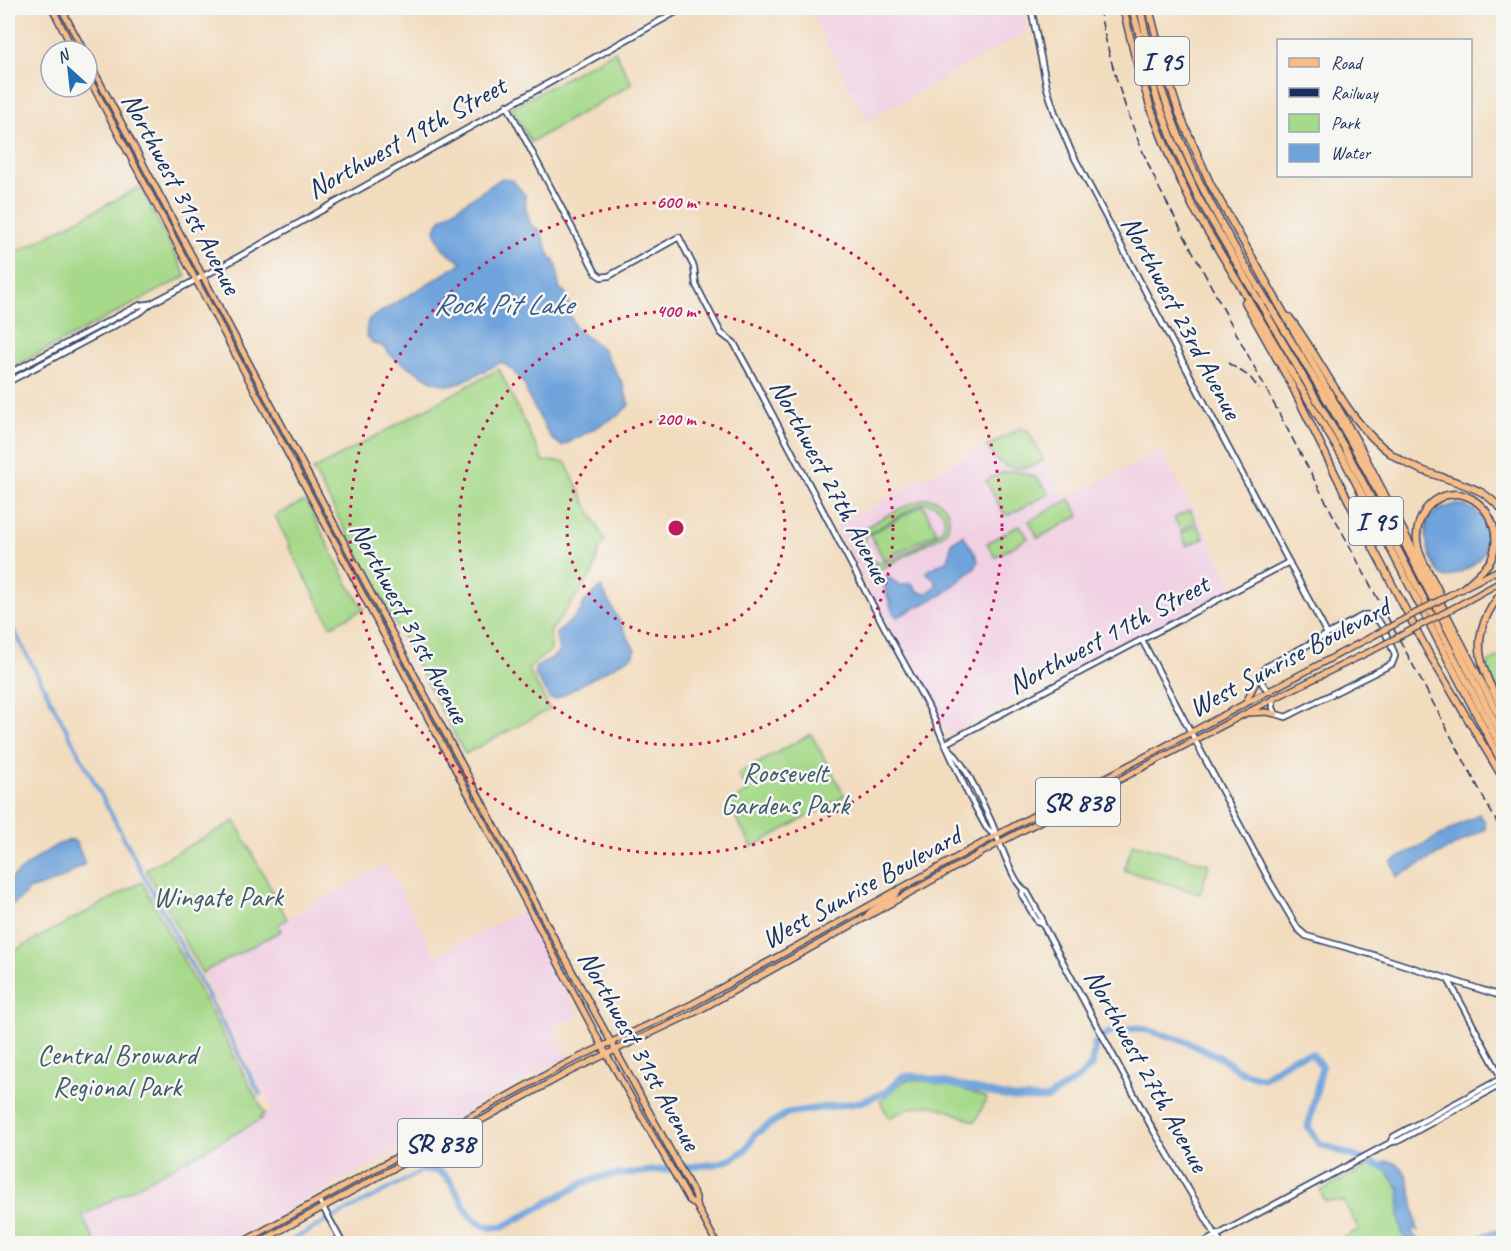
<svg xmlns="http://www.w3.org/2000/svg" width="1511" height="1251" font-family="Caveat,sans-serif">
<rect width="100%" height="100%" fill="#f6f6f2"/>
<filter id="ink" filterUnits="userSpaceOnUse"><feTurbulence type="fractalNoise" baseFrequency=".0167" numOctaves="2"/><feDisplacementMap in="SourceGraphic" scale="12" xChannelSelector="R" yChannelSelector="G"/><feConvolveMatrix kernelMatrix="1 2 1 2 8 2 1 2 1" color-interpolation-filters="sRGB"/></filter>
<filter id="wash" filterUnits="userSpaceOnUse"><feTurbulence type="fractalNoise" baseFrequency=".008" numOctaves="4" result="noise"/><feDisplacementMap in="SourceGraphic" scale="24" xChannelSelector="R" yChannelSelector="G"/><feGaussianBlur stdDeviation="1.35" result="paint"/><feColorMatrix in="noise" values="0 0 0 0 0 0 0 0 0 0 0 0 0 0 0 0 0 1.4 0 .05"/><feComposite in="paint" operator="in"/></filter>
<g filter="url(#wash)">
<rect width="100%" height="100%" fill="#f2dcbe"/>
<g fill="#f1d0e3">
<polygon points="808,8 1024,8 1029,31 867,121"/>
<polygon points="1026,423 1066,498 1162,450 1235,588 947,735 835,526"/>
<polygon points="386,864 436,956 524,909 579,1016 554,1029 568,1056 228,1243 96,1243 81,1217 261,1119 260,1116 273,1110 202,973 280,931 278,925 290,917"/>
</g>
<g fill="#a6d989" stroke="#608474" stroke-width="1.5" fill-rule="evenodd">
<polygon points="615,51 632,84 531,142 511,108"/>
<polygon points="140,187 186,276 8,370 8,257"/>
<polygon points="499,369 543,461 565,462 605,541 599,549 593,573 550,632 551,650 528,669 550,709 465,754 313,470"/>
<path d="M1021,428L1028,431L1044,460C1021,473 1000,472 987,446Z"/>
<path d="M1012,471C1032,474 1038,476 1049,494L1009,515L1004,514L986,481L998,474Z"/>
<path d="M930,498C948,502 954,518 945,534L871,575L868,571L875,567C860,562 851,542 865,529C875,521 918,498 930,498ZM922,503L934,504L943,512C945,518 946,524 942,530C937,536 892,561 884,562C867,566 859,548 866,535Z"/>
<polygon points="1070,499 1079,516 1038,538 1029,521"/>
<polygon points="302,502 307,503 348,584 364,609 331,626 289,547 290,546 275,516"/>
<polygon points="923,505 937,532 884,560 870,534"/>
<polygon points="1190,510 1196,522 1181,531 1174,518"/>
<polygon points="1020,525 1028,538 995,557 987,543"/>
<polygon points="1197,525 1204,538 1187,546 1181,533"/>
<polygon points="1503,654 1503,705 1485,665"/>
<polygon points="811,734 845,796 752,847 728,803 748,792 738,774"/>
<polygon points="235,821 287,919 278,925 281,931 202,973 146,869"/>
<polygon points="1133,843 1209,864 1200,894 1124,870"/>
<polygon points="142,882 265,1114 260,1116 262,1119 82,1216 96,1243 8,1243 8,954"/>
<path d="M907,1080C935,1080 961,1089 987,1098L975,1122C938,1106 927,1097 889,1118L880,1101C891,1095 895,1085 907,1080Z"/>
<path d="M1373,1164L1387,1172L1400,1190C1399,1206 1397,1230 1408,1243H1344L1342,1239L1359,1229L1343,1201H1325L1320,1191Z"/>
</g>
<g fill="#6ea3db" stroke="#44699c" stroke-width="1.5">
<path d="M502,178L513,181L525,195L526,210L531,225L541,232L549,254L557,266L559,288L565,292L569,301V313L576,329L602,348L623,384L629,405L619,415L562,446L551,438L529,398L525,385L513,371L502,362L455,385H446L430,380L394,358L382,346L374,344L366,335L368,320L462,263C447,252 439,250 435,229L442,218Z"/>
<path d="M1456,504C1487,507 1499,540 1475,563C1467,570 1455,575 1445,578C1431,568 1420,533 1430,517C1436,509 1448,507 1456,504Z"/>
<path d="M963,535L977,557L978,562L975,568L943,594L897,617L893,613L882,580L887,577L900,585L912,583C919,595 926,598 936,585L935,580L926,572L949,559L951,543Z"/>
<polygon points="601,587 635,650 634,655 556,699 550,699 535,674 535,668 555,656 559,651 556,634 581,611 584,602"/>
<polygon points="1479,814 1485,822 1485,829 1397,877 1391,862"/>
<path d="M73,840L77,844L85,864L59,880L29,890L16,903L8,907V881C25,868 52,842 73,840Z"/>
<path d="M1388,1161C1392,1162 1398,1164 1401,1167C1412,1178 1414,1215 1418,1231L1413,1228C1409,1237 1421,1240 1427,1243H1408C1397,1230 1399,1206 1400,1190L1387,1172L1382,1169L1383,1163Z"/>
<polygon points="1503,1229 1503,1243 1472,1243 1485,1233"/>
</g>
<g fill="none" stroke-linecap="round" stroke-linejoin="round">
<g stroke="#6ea3db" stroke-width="4">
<polyline points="8,632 13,629 260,1094"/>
<polyline points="284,1244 424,1170"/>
</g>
<path stroke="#6ea3db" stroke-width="7" d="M424,1170C428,1170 434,1169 438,1171C462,1183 460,1221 489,1227C493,1228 499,1227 503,1227L585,1182L605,1176L716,1164L732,1159L746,1149L755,1134L787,1113L861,1102L886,1092L902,1077L916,1076L1013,1098L1046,1099L1079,1078L1092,1065L1095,1044L1104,1035L1114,1030L1140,1028L1185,1041L1219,1057L1243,1073L1263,1078L1294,1057L1312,1054L1322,1067L1308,1127L1320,1144L1391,1170"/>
</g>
</g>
<g filter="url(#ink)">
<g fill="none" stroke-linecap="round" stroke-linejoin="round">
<defs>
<g id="minor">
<polyline points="1031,8 1047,88 1055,113 1071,151 1327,634"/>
<polyline points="507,105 596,273 601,277 609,276 679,237 694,267 696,285 721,333 734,343 752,376 888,634 928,706 968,794 986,827 995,836"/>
<polyline points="8,374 124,313 140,305 150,304"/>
<polyline points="8,382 142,311 150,304 217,269 683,8"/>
<polyline points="1142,640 1269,880 1298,929 1306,936 1370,954 1504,997"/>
<path d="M1270,691C1260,685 1258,676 1266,667L1364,615C1381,612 1387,639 1394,652L1395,656L1392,664L1286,717L1276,714L1273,708V699"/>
<polyline points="946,743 1289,562"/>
<path d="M947,746C966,765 978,794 990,819C997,833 1013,886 1027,892L1042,919V923L1151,1126L1221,1244"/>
<polyline points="1023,891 1022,895 1037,921 1042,923"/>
<polyline points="1449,981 1502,1079"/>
<polyline points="1392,1142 1398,1141 1504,1083"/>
<polyline points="319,1200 343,1244"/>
<polyline points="1201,1244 1390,1143 1393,1137 1504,1077"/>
</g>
<g id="major">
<polyline points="52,8 74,51"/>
<polyline points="61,8 84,51"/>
<polyline points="87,58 560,949 696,1197 696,1205 717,1244"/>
<polyline points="87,75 602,1046 689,1200 696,1205"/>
<polyline points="1455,592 1504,567"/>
<polyline points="1461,604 1504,580"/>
<polyline points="1246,702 1260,674"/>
<polyline points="1249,713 1266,712 1276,714"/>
<path d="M866,917C874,904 893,903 899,889"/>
<polyline points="239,1244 565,1064 692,1004 995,836 1371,637"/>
<polyline points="256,1244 569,1072 696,1012 999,843 1281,695 1377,648"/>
</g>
<g id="highway">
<polyline points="1123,8 1135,57 1151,109 1170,158 1193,207 1343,458 1504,767"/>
<polyline points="1132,8 1157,99 1176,149 1198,197 1346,450 1504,753"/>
<path d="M1140,8C1152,67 1172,125 1198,179C1240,264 1295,343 1342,426C1400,528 1449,635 1504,740"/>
<polyline points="1149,8 1163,63 1179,113 1211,185 1359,445 1504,726"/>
<polyline points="1245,302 1290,382 1354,512 1428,652 1504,780"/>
<path d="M1289,317C1325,363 1345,422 1394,456C1423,475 1450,477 1479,491C1488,495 1496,504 1504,511"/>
<path d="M1504,590C1465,636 1479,665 1504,712"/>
<path d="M1442,599C1435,580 1419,561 1417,540C1416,529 1420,518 1426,509C1458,470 1511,515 1491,560C1484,571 1472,580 1462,589"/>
</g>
</defs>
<use href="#minor" stroke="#3b496c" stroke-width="8"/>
<use href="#major" stroke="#3b496c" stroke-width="8"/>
<use href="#highway" stroke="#3b496c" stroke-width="9"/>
<use href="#minor" stroke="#fff" stroke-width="4.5"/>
<use href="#major" stroke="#f7bd88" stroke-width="5"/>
<use href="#highway" stroke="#f7bd88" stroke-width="6"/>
<g stroke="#1b2f5e" stroke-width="1.5" stroke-dasharray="9 4.5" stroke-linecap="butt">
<path d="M1099,8C1111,72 1132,131 1160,190L1504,836"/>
<polyline points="1228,363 1250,377 1259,389"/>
</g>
<defs>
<g id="major-bridge">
<polyline points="1371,637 1455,592"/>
<polyline points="1377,648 1461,604"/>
</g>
</defs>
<use href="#major-bridge" stroke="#3b496c" stroke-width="8" stroke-linecap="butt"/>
<use href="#major-bridge" stroke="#f7bd88" stroke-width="5"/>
</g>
</g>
<g fill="none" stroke="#c2185b" stroke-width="3" stroke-dasharray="3 6">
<circle cx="676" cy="528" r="109"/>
<circle cx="676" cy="528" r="217"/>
<circle cx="676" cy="528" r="326"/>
</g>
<g text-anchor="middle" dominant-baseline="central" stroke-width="5" stroke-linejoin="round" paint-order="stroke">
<g fill="#f6f6f2" stroke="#5d6b8a" stroke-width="1.5">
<rect x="1135" y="37" width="54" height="48" rx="4.5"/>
<rect x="1349" y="497" width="54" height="48" rx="4.5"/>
<rect x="1036" y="778" width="84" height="48" rx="4.5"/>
<rect x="398" y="1119" width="84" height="48" rx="4.5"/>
</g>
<g font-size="27" font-weight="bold" fill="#1b2f5e">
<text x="1162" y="61">I 95</text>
<text x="1376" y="521">I 95</text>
<text x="1078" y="802">SR 838</text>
<text x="440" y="1143">SR 838</text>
</g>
<g font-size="28" fill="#1b2f5e" stroke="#f6f6f2">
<text transform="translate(406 137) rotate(-29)">Northwest 19th Street</text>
<text transform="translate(182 193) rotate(62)">Northwest 31st Avenue</text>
<text transform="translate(1182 317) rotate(62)">Northwest 23rd Avenue</text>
<text transform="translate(831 481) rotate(62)">Northwest 27th Avenue</text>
<text transform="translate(410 622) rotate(62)">Northwest 31st Avenue</text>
<text transform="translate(1108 634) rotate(-28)">Northwest 11th Street</text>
<text transform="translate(1289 657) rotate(-28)">West Sunrise Boulevard</text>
<text transform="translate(861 887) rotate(-29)">West Sunrise Boulevard</text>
<text transform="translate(640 1050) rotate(61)">Northwest 31st Avenue</text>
<text transform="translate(1147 1070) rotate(61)">Northwest 27th Avenue</text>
</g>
<g font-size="28" fill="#3e5a69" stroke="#f6f6f2">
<text x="785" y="772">Roosevelt<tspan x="785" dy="32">Gardens Park</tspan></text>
<text x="218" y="896">Wingate Park</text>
<text x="117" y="1054">Central Broward<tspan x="117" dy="32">Regional Park</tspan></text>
</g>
<g font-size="30" font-style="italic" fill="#38588a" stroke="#f6f6f2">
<text x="503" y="304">Rock Pit Lake</text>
</g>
</g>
<circle cx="676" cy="528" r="9" fill="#c2185b" stroke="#f6f6f2" stroke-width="3"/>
<g font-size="18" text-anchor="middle" font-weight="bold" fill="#c2185b" stroke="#f6f6f2" stroke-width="5" stroke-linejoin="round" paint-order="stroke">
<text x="676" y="208">600 m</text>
<text x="676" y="317">400 m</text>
<text x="676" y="425">200 m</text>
</g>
<rect width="1511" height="1251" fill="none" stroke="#f6f6f2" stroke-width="30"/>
<rect x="1277" y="39" width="195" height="138" fill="#f6f6f2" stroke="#9ea6b7" stroke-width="1.5"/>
<rect x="1289" y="58" width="30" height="9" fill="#f7bd88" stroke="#9ea6b7" stroke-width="1.5"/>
<text x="1331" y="69" font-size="18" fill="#1b2f5e">Road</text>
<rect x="1289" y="88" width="30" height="9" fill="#1b2f5e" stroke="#9ea6b7" stroke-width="1.5"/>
<text x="1331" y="99" font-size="18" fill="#1b2f5e">Railway</text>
<rect x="1289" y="114" width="30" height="18" fill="#a6d989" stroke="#9ea6b7" stroke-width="1.5"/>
<text x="1331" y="129" font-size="18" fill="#1b2f5e">Park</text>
<rect x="1289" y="144" width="30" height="18" fill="#6ea3db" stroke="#9ea6b7" stroke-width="1.5"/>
<text x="1331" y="159" font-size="18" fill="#1b2f5e">Water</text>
<g transform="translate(69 69) rotate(333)"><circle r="28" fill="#f6f6f2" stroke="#9ea6b7" stroke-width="1.5"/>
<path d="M0-4.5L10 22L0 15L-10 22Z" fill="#1f6fb2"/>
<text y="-9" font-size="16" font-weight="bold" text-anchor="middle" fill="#1b2f5e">N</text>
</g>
</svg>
